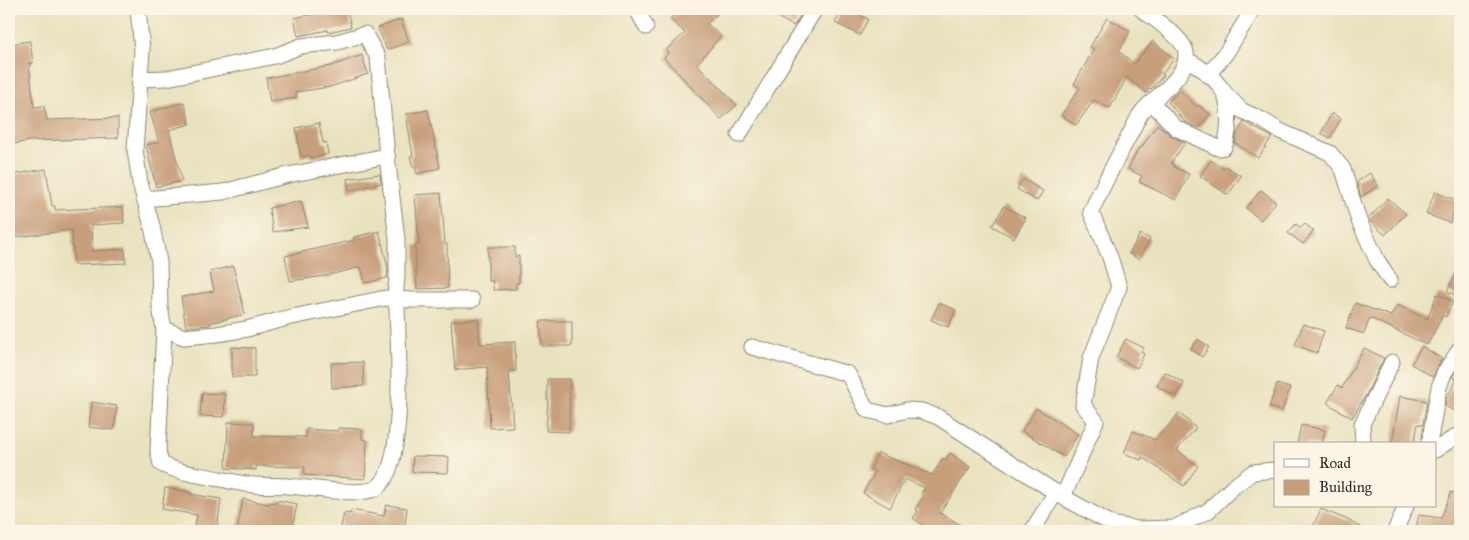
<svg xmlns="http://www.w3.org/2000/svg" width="1469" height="540" font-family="'IM FELL Great Primer',serif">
<rect width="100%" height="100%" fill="#fcf5e5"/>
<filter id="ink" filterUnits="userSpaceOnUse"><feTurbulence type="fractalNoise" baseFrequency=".02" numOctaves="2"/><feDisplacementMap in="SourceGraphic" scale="10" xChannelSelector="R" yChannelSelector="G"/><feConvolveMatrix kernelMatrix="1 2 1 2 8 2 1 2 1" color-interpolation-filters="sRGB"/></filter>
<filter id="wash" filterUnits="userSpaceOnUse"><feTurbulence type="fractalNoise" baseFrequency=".0096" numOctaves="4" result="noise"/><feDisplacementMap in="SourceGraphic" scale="20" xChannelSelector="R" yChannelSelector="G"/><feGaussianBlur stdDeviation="1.12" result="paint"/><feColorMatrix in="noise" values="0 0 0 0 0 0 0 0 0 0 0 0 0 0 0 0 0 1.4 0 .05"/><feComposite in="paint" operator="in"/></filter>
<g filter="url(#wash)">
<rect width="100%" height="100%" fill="#e9e2bf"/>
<g id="blocks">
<g fill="#c89f7b">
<polygon points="339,9 347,9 351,27 328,32 328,30 298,36 294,18"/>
<polygon points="680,9 722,9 707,24 721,36 697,64 737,105 721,119 664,58 668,53 666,50 685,33 670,19"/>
<polygon points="762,9 804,9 794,26"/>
<polygon points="842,9 846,9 868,19 860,35 835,23"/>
<polygon points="1107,18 1130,31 1119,51 1134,64 1153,41 1174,59 1162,74 1164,75 1151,89 1150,88 1146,93 1127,77 1110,108 1094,100 1076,125 1061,115 1080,88 1074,84 1094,49 1090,47"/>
<polygon points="401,19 409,42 387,50 378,28"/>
<polygon points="30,41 33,63 29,63 34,107 44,106 47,120 118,118 118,138 29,141 9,145 9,44"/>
<polygon points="362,55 368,74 330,87 296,92 296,98 270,102 266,78 331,66"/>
<polygon points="1180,90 1197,107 1198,105 1210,114 1199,128 1184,121 1168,102"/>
<polygon points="184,102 190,124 169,130 182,181 156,187 146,145 159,142 150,112"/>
<polygon points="428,110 440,168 417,174 415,166 413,167 410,156 413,156 406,114"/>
<polygon points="1332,113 1341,119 1330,138 1321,133"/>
<polygon points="1244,122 1272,137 1258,158 1235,143 1237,133"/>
<polygon points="319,123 323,143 326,142 328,154 311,158 310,155 301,157 296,128"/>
<polygon points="1157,124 1172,136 1185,143 1171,163 1174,165 1174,167 1189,174 1176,200 1139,182 1142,176 1128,169 1139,147 1141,148"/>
<polygon points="1211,160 1223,169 1226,166 1241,176 1228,195 1200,176"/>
<polygon points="46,169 52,206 55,206 55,210 123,207 124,223 91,225 92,251 125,249 126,263 74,265 72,230 9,238 9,175"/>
<polygon points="1370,173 1378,186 1361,197 1357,182"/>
<polygon points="380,174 381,183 349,191 347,179"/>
<polygon points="1023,179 1043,191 1037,201 1017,189"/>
<polygon points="1261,190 1276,202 1261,220 1246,208"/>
<polygon points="1435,192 1458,201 1450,223 1426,214"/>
<polygon points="441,193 445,244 447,244 448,288 417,289 415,245 419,245 415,195"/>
<polygon points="1388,198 1406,214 1385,235 1368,219"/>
<polygon points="301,201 308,227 273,232 269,208"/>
<polygon points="1004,206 1026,218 1014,238 992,226"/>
<polygon points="1296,224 1301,228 1305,224 1314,231 1303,244 1288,233"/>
<polygon points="379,231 388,268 387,278 365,283 361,267 325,276 290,281 285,256 354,240 354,237"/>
<polygon points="1140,234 1150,239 1139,259 1129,254"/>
<polygon points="488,247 515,247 515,257 519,256 519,283 516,283 516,289 493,290 493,281 488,281"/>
<polygon points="233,266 245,314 210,323 210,325 186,327 181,297 214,291 210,272"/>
<polygon points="1460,267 1460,298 1447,291"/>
<polygon points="1437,294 1453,301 1446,317 1443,315 1427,345 1370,318 1364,334 1346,328 1355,303 1391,316 1397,305 1427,319"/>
<polygon points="939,303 956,310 948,327 931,320"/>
<polygon points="478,319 480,344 515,342 516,371 509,371 513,427 490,428 487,367 455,370 451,321"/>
<polygon points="540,321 572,321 572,346 542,346"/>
<polygon points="1303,324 1324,331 1317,353 1295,345"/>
<polygon points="1126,339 1144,348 1141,352 1144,354 1137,368 1116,357"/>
<polygon points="1198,339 1209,347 1202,357 1191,349"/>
<polygon points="1422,346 1442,359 1433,377 1411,364"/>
<polygon points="232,347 255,348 255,377 232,377"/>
<polygon points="1364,348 1384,358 1366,395 1352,418 1327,403 1338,385 1342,388"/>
<polygon points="363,362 364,386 332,388 331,363"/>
<polygon points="1458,368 1460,370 1460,414 1445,406 1446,399 1457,380 1452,377"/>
<polygon points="1165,372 1184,383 1176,397 1157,386"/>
<polygon points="547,379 570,379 569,432 546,431 548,400 547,400"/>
<polygon points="1277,384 1290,388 1282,411 1269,407"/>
<polygon points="202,393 225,394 224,417 200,416"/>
<polygon points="1400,396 1427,401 1423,425 1418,424 1414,444 1392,443"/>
<polygon points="91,402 117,406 114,430 88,427"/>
<polygon points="1036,408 1078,434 1064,457 1022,431"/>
<polygon points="1179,413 1196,428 1177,450 1198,466 1184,486 1142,457 1141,460 1124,453 1133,431 1156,440"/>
<polygon points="228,422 254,423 254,436 306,437 306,429 338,431 338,428 362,429 362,439 367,440 365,479 304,475 305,467 256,466 256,470 226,468"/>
<polygon points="1301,425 1325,430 1322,444 1297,444"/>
<polygon points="878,453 932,475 943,458 945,460 950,453 970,467 940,513 971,531 931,531 913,518 918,511 915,509 924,496 921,494 925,488 905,479 890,508 863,493 875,472 870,470"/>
<polygon points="413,456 449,457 448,473 412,472"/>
<polygon points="165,488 190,492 190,494 221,499 217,531 194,531 197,515 162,509"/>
<polygon points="1451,492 1460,495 1460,531 1437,531 1416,528 1419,515 1441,518"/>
<polygon points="243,499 269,504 270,502 277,503 277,500 297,504 292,531 277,531 259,528 258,531 237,531"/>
<polygon points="386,505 407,508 404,531 340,531 344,513 350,514 351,510 384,516"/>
<polygon points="1321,509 1348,520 1366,531 1311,531"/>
</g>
</g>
</g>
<g filter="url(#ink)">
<use href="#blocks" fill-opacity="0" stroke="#8a8675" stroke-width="1"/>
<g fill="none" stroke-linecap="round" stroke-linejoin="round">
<defs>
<g id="minor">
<path d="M138,9L142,50L135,150L140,183L152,226L159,262L160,307L164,329L158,451L161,464C179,473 200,475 220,479C231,481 242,484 254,485C265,486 277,485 288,486C307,487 364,498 378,487C407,464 398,344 397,308L395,299L397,277V239L387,156L378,58L365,34L337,42L301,46L275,56L167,78L140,79"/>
<polyline points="637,9 646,27"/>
<polyline points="1208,75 1226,53 1253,9"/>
<polyline points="1222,90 1241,110 1262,120 1280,131 1330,153 1343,169 1359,221 1377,260 1390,280"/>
<path d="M1152,103L1176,128L1218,148L1224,147C1230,132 1231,103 1222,89C1213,76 1199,66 1186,59"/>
<polyline points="739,135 815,9"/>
<polyline points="144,199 223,192 288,175 387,156"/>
<polyline points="164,329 184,337 217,334 247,329 287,318 386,298 410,300 472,300"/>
<polyline points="752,347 848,374 867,410 888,415 907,410 922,411 938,417 1063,497 1112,524 1138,529 1174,528 1208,511 1233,487 1253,472 1275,470"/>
<polyline points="1363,444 1362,424 1392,362"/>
<polyline points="1429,444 1439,387 1444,373 1460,349"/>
<polyline points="1435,450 1460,434"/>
<path d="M1063,497L1096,421L1083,405L1091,358L1119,287L1110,257L1091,212C1102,187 1114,164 1127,140C1132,131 1136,121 1141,113C1155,95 1187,79 1186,53C1186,40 1152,17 1141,9"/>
<polyline points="1032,531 1056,492"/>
<polyline points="1395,531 1406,506"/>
</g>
</defs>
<use href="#minor" stroke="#8a8675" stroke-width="17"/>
<use href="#minor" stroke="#fff" stroke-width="15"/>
</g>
</g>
<rect width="1469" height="540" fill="none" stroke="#fcf5e5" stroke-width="30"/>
<rect x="1274" y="442" width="162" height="65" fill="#fcf5e5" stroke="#a8a49b"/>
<rect x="1284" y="459" width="25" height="8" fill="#ffffff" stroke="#a8a49b"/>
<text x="1319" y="468" font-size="15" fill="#2b2b2b">Road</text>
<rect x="1284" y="480" width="25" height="15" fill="#c89f7b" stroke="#a8a49b"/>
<text x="1319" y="492" font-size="15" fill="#2b2b2b">Building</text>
</svg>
